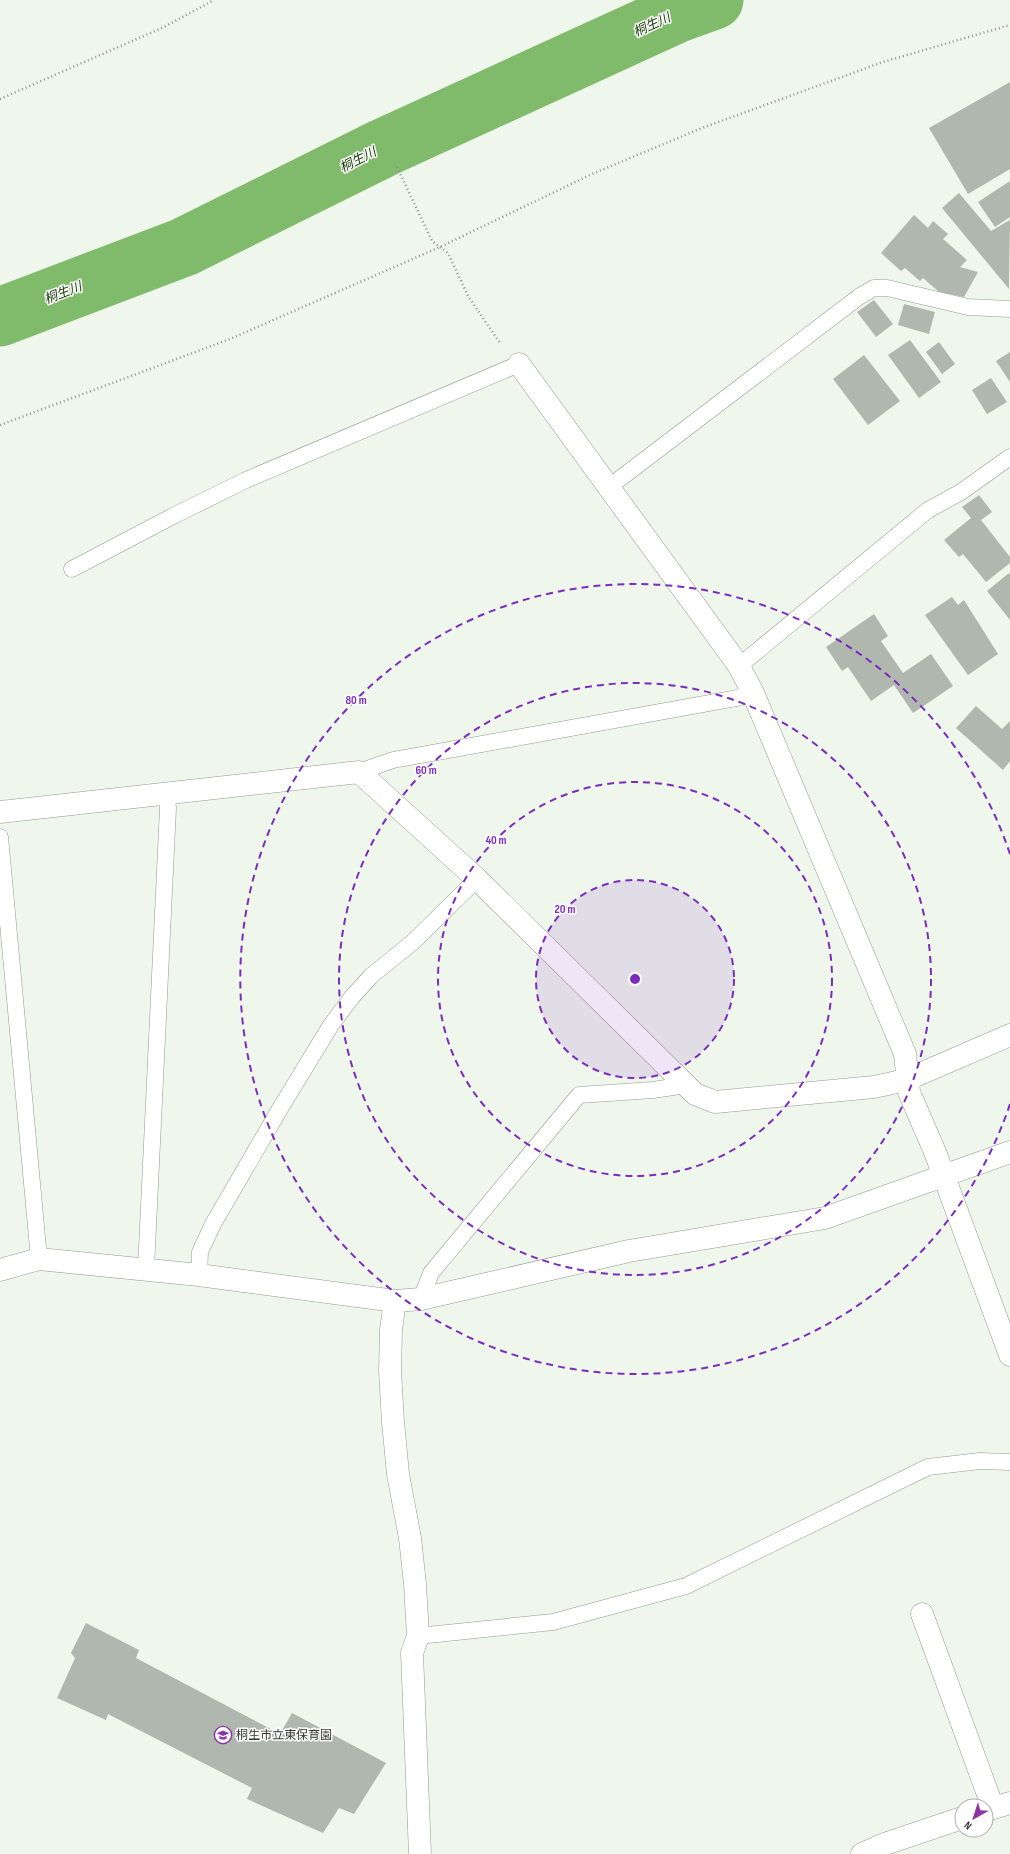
<svg xmlns="http://www.w3.org/2000/svg" width="1010" height="1854" font-family="'Sofia Sans Condensed','Noto Sans JP',sans-serif">
<rect width="100%" height="100%" fill="#eff6ec"/>
<g fill="none" stroke-linecap="round" stroke-linejoin="round">
<polyline stroke="#80ba6b" stroke-width="59" points="0,317 184,247 383,148 678,13 714,0"/>
</g>
<g fill="#b0b7ae">
<polygon points="1010,82 1010,169 968,194 929,128"/>
<polygon points="1010,181 1010,217 995,227 978,202"/>
<polygon points="959,193 991,231 1010,220 1009,289 942,208"/>
<polygon points="914,215 928,228 933,221 948,234 943,239 967,260 960,267 978,272 964,297 939,292 923,278 920,281 905,268 901,271 881,253"/>
<polygon points="874,300 893,324 876,337 857,312"/>
<polygon points="904,304 935,312 929,334 898,325"/>
<polygon points="910,340 941,382 919,398 888,355"/>
<polygon points="939,342 955,364 942,374 926,352"/>
<polygon points="1010,352 1010,382 996,361"/>
<polygon points="864,355 900,401 868,425 833,379"/>
<polygon points="991,378 1007,402 987,414 972,390"/>
<polygon points="979,495 992,512 981,520 1010,557 1010,563 986,582 963,554 959,557 944,540 971,518 962,507"/>
<polygon points="1009,573 1010,575 1010,620 987,591"/>
<polygon points="952,597 958,605 964,600 998,654 968,675 925,615"/>
<polygon points="874,614 888,636 881,641 903,673 931,654 953,686 913,713 894,685 871,701 848,667 842,671 826,647"/>
<polygon points="976,706 1002,729 1010,721 1010,761 1003,770 956,728"/>
<polygon points="86,1623 139,1650 136,1658 280,1734 292,1713 386,1763 354,1814 339,1808 323,1833 247,1799 252,1788 108,1714 106,1720 57,1698 75,1658 71,1653"/>
</g>
<g fill="none" stroke-linecap="round" stroke-linejoin="round">
<defs>
<g id="lane">
<polyline points="609,487 860,296 874,288 887,288 968,307 1010,309"/>
<polyline points="72,569 173,516 246,480 519,364"/>
<polyline points="739,666 928,510 961,492 1010,457"/>
<polyline points="359,772 393,760 737,698 753,693"/>
<polyline points="0,837 39,1259"/>
<polyline points="146,1269 168,808 166,794"/>
<polyline points="199,1275 200,1252 213,1224 281,1107 331,1025 352,997 371,976 413,942 477,879"/>
<polyline points="421,1299 431,1273 579,1095 653,1090 686,1085"/>
<polyline points="418,1636 553,1622 686,1586 928,1467 980,1461 1010,1462"/>
</g>
<g id="street">
<polyline points="519,364 739,666 753,693 905,1054 909,1092 935,1152 1010,1355"/>
<polyline points="0,812 359,772 477,879 695,1094 715,1102 874,1087 906,1080 1010,1035"/>
<polyline points="395,1301 391,1330 390,1371 393,1422 398,1474 410,1538 415,1584 418,1636 412,1653 420,1854"/>
<polyline points="922,1614 993,1808"/>
</g>
<g id="secondary">
<polyline points="0,1270 39,1259 199,1275 395,1301 421,1299 629,1251 825,1218 1010,1152"/>
<polyline points="986,1810 1010,1803"/>
<polyline points="862,1854 882,1845 962,1818"/>
</g>
</defs>
<use href="#lane" stroke="#949b92" stroke-width="17"/>
<use href="#street" stroke="#949b92" stroke-width="23"/>
<use href="#secondary" stroke="#949b92" stroke-width="23"/>
<g stroke="#8f938d" stroke-width="2.5" stroke-dasharray="1 3" stroke-linecap="butt">
<polyline points="0,99 164,27 214,0"/>
<polyline points="397,167 432,241 448,253 468,296 500,343"/>
<polyline points="0,425 230,339 440,247 592,174 702,128 883,62 1010,25"/>
</g>
<use href="#lane" stroke="#fff" stroke-width="16"/>
<use href="#street" stroke="#fff" stroke-width="22"/>
<use href="#secondary" stroke="#fff" stroke-width="22"/>
</g>
<circle cx="635" cy="979" r="99" fill="#7b2cbf" fill-opacity=".12"/>
<g fill="none" stroke="#7b2cbf" stroke-width="2" stroke-dasharray="7 5">
<circle cx="635" cy="979" r="99"/>
<circle cx="635" cy="979" r="197"/>
<circle cx="635" cy="979" r="296"/>
<path d="M1010 1104A395 395 0 1 1 1010 854"/>
</g>
<defs>
<symbol id="school-ring" viewBox="-11 -11 22 22"><circle r="9.5" fill="#fff" stroke="#8b36a4" stroke-width="1.5"/><path d="M0-5L7-2L0 1L-7-2ZM-4 1L0 2.5L4 1V4Q0 6-4 4Z" fill="#8b36a4"/></symbol>
</defs>
<g fill-rule="evenodd">
<use href="#school-ring" x="213" y="1725" width="20" height="20"/>
</g>
<g text-anchor="middle" dominant-baseline="central" stroke-width="3" stroke-linejoin="round" paint-order="stroke">
<g font-size="12" fill="#353734" stroke="#fff" text-anchor="start">
<text x="236" y="1735">桐生市立東保育園</text>
</g>
<g font-size="13" font-style="italic" fill="#123800" stroke="#fff">
<text transform="translate(652 25) rotate(-25)">桐生川</text>
<text transform="translate(358 160) rotate(-27)">桐生川</text>
<text transform="translate(63 293) rotate(-21)">桐生川</text>
</g>
</g>
<circle cx="635" cy="979" r="6" fill="#7b2cbf" stroke="#fff" stroke-width="2"/>
<g font-size="12" text-anchor="middle" font-weight="bold" fill="#7b2cbf" stroke="#fff" stroke-width="3" stroke-linejoin="round" paint-order="stroke">
<text x="356" y="704">80 m</text>
<text x="426" y="774">60 m</text>
<text x="496" y="844">40 m</text>
<text x="565" y="913">20 m</text>
</g>
<g transform="translate(974 1818) rotate(219)"><circle r="19" fill="#ffffff" stroke="#aeafae"/>
<path d="M0-3L7 15L0 10L-7 15Z" fill="#8b36a4"/>
<text y="-6" font-size="11" font-weight="bold" text-anchor="middle" fill="#353734">N</text>
</g>
</svg>
